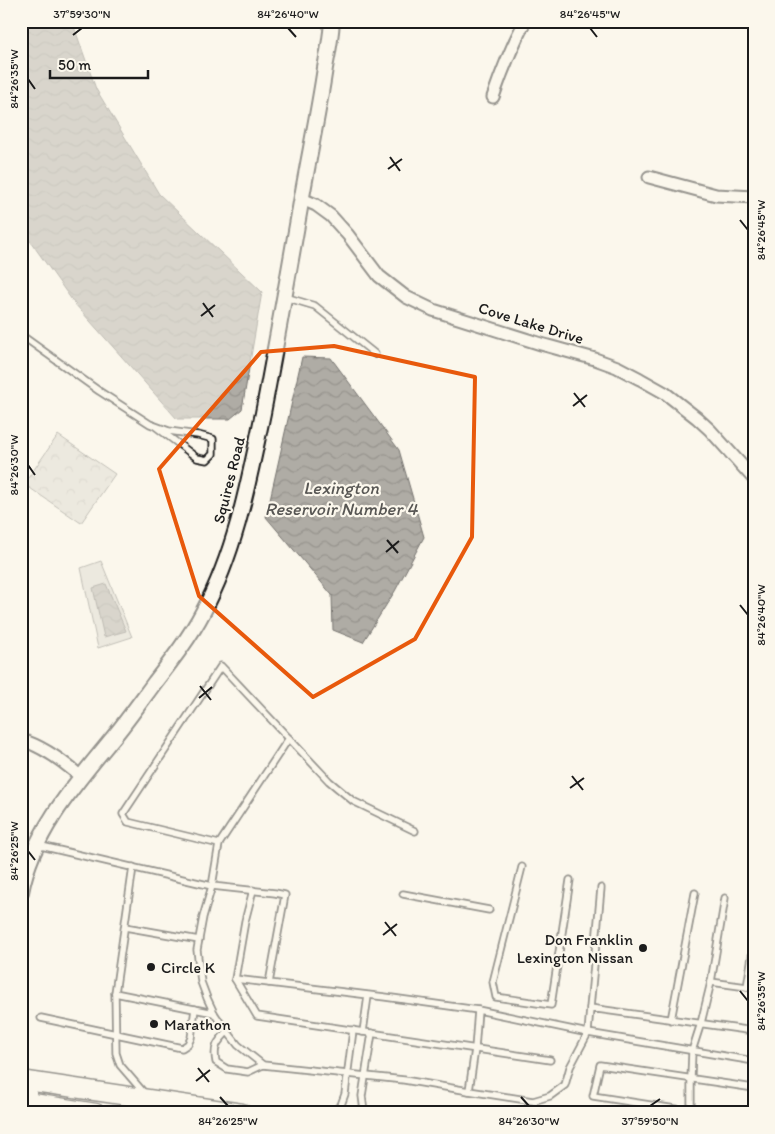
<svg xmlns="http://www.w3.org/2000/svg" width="775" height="1134" font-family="Itim,sans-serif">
<defs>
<pattern id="park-crowns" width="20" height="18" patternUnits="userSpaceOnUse" patternTransform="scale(1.25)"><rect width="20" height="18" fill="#dad7ce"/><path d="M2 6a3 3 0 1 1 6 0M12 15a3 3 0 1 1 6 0" fill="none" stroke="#bab8b0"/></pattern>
<pattern id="water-waves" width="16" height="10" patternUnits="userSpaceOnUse" patternTransform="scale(1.25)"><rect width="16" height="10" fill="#afaca5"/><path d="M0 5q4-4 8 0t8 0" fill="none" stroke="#96938d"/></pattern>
</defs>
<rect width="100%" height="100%" fill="#fbf7ec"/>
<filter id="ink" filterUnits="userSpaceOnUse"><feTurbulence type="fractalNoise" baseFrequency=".02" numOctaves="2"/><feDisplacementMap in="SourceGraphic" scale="10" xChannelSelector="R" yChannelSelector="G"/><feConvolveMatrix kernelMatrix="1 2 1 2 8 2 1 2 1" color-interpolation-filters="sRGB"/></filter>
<g filter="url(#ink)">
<polygon fill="#dad7ce" stroke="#7b7a75" points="101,561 132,637 98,648 81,568"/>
<polygon fill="url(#park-crowns)" stroke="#7b7a75" points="58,435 115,474 81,523 24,484"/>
<g fill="url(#water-waves)" stroke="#74726e">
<polygon points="21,21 72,21 96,89 159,194 262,292 242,409 230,419 177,419 74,303 21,228"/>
<polygon points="302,357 331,358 399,450 424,537 395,591 363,642 333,630 332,595 266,517"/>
<polygon points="106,584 126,631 104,637 93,588"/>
</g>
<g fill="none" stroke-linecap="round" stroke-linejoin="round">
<defs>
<g id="service">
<polyline points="285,297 315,306 375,354"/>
<polyline points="21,335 99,391 150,424 169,431 198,435 213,439 213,454 207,460 197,458 155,426"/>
<polyline points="289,738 219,844 128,822 123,814 221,666 329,781 353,801 415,831"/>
<polyline points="219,844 212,886 275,893 285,895 269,983 385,997 478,1010"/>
<polyline points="37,845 212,886 203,917 197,950 201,982 207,998 214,1013 220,1022 238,1045 263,1065 404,1080 469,1091 475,1049 478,1010 588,1033 754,1061"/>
<polyline points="133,867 115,993 116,1053 120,1065 145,1094"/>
<polyline points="522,867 493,982 496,997 551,1005 570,880"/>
<polyline points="253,890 245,921 235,979 257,1016 550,1060"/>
<polyline points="403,894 489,910"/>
<polyline points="125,927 199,940"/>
<polyline points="235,979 269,983"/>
<polyline points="711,982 754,988"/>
<polyline points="747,987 754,944"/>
<polyline points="115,993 214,1013"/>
<polyline points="590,1008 601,888"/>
<polyline points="41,1018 182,1048 188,1044 191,1038 195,1009"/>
<polyline points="671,1020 695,893"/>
<path d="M228,1031C217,1042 213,1047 216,1062L227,1069L248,1072L263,1065"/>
<polyline points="363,1032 368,996"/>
<polyline points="469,1091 533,1101 550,1096 565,1085 570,1067 588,1033 590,1008 754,1031"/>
<polyline points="691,1111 691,1078 692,1051 701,1023 711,982 725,898"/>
<polyline points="331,1113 341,1105 345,1094 353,1030"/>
<polyline points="365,1113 364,1111 362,1096 372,1033"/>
<polyline points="701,1113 593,1096 600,1065 754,1088"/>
</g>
<g id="minor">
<path d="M493,97C502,71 512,46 525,21"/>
<polyline points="649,177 716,195 754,197"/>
<polyline points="302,199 316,205 331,216 348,235 379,276 406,297 433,310 541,344 595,359 617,367 640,379 665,393 697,418 710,430 754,479"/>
<path d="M21,740C43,746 64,762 81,777"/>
</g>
<g id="tertiary">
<path d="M21,892C32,833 75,784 112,739C127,721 141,701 155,682C172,660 190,637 203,612C236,551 249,480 263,413C276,345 288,277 300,208C308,161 318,115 325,68C328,53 331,37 332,21"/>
<polyline points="26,1113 31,1082"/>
</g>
<g id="trunk">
<polyline points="21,1080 242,1113"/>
<polyline points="21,1101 96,1113"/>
</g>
</defs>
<use href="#service" stroke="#1c1c1c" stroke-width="9"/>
<use href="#minor" stroke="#1c1c1c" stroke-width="15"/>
<use href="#tertiary" stroke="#1c1c1c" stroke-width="18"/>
<use href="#trunk" stroke="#1c1c1c" stroke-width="21"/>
<use href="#service" stroke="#fbf7ec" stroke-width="5.5"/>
<use href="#minor" stroke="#fbf7ec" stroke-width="11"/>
<use href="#tertiary" stroke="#fbf7ec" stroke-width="14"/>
<use href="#trunk" stroke="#fbf7ec" stroke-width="18"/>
</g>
</g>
<path d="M0 0H775V1134H0ZM334,346L475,377L472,537L415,639L313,697L199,596L159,469L261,352Z" fill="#fbf7ec" fill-opacity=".55" fill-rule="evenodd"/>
<path fill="none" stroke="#e8590c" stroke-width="4" stroke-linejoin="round" d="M334,346L475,377L472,537L415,639L313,697L199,596L159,469L261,352Z"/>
<path fill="none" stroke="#1c1c1c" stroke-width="2" d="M288,28L296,37M590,28L597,37M73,35L82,28M28,79L35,89M390,157L400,171M388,169L402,159M740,220L748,230M203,303L213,317M201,316L215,305M574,393L585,407M573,406L587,395M28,465L35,475M387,540L398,553M386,552L399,541M740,605L748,615M200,686L211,700M199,698L212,687M572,776L583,790M570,788L584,778M28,851L35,860M385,922L396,936M383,935L397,924M740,991L748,1001M198,1068L209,1082M196,1081L210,1070M220,1097L228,1106M521,1097L529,1106M650,1106L660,1099"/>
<g fill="#1c1c1c" stroke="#fbf7ec" stroke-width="2">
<circle cx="643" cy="948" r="5"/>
<circle cx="151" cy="967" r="5"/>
<circle cx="154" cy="1024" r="5"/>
</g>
<g text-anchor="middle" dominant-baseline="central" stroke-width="4.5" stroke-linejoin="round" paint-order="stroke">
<g font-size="16" fill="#1c1c1c" stroke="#fbf7ec">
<text transform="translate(531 323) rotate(17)">Cove Lake Drive</text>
<text transform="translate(229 480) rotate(-76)">Squires Road</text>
</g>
<g font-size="16" fill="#1c1c1c" stroke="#fbf7ec" text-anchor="start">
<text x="633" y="939" text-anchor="end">Don Franklin<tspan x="633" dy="18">Lexington Nissan</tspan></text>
<text x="161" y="967">Circle K</text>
<text x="164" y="1024">Marathon</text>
</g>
<g font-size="18" font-style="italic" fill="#575653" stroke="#fbf7ec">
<text x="341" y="488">Lexington<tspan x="341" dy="21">Reservoir Number 4</tspan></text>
</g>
</g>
<rect width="775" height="1134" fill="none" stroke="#fbf7ec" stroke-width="55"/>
<path d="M50 70v8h98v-8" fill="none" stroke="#1c1c1c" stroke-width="2.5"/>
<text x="58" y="70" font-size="15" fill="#1c1c1c" stroke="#fbf7ec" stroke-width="4" paint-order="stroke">50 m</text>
<rect x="28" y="28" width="720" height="1078" fill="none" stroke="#1c1c1c" stroke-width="2"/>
<g font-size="12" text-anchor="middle" fill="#1c1c1c">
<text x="82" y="18">37°59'30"N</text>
<text x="288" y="18">84°26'40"W</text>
<text x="590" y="18">84°26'45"W</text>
<text transform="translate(14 79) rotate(-90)" y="4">84°26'35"W</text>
<text transform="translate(761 230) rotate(-90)" y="4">84°26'45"W</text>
<text transform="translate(14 465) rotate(-90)" y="4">84°26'30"W</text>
<text transform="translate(761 615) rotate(-90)" y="4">84°26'40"W</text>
<text transform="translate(14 851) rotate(-90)" y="4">84°26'25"W</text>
<text transform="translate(761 1001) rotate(-90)" y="4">84°26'35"W</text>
<text x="228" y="1125">84°26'25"W</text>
<text x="529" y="1125">84°26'30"W</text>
<text x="650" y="1125">37°59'50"N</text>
</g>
</svg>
